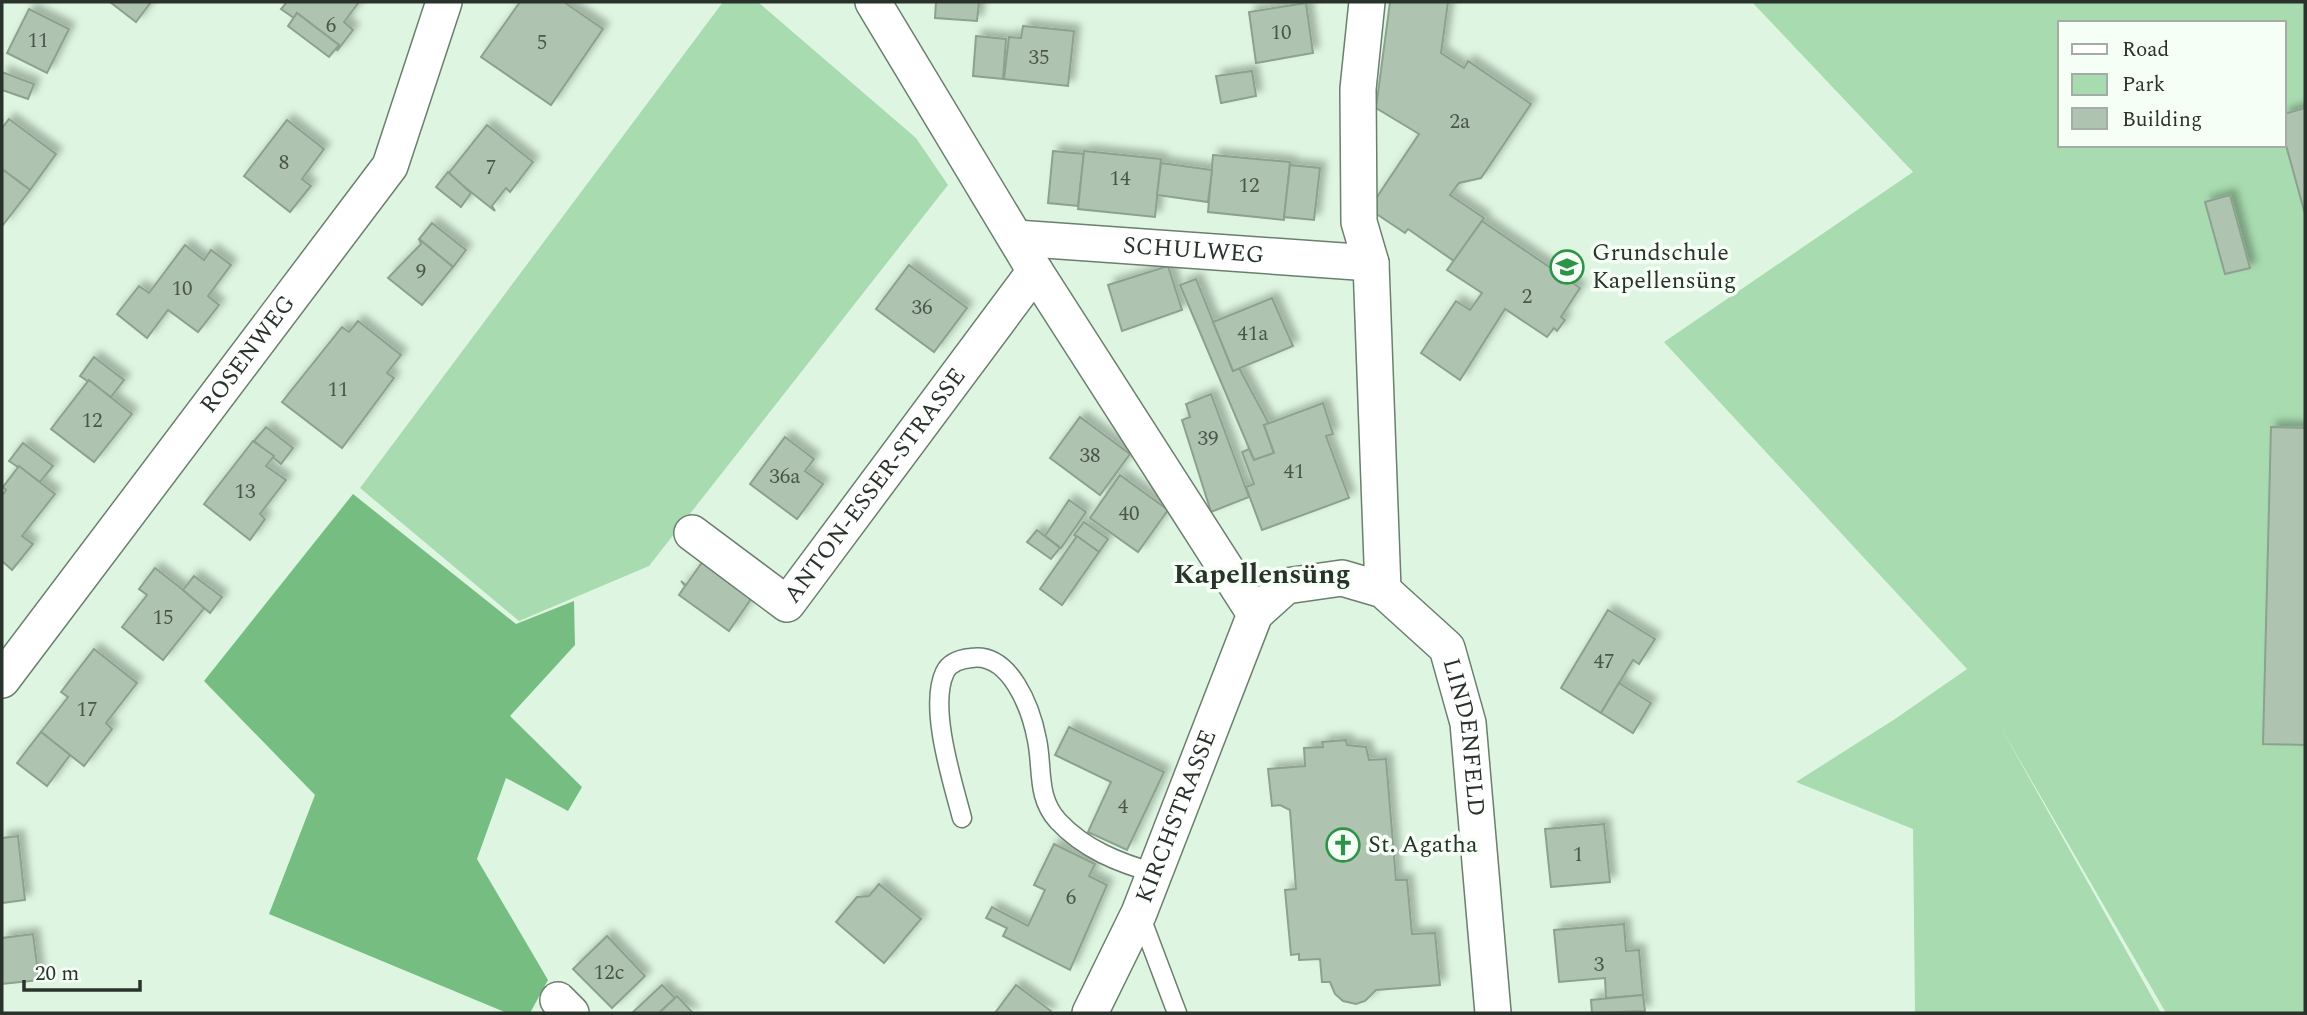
<svg xmlns="http://www.w3.org/2000/svg" width="2307" height="1015" font-family="Spectral,serif">
<defs>
<filter id="shadow"><feDropShadow dx="6" dy="-6" stdDeviation="3.5" flood-color="#0004"/></filter>
</defs>
<rect width="100%" height="100%" fill="#def6e1"/>
<g fill="#a8dbaf" fill-rule="evenodd">
<polygon points="723,2 758,2 916,138 948,185 649,566 519,621 360,488"/>
<path d="M1752,2H2305V1013H2166L2000,726L2161,1013H1915L1913,829L1796,782L1895,719L1967,669L1664,342L1913,172ZM2060,23H2284V145H2060Z"/>
</g>
<polygon fill="#75bd81" points="353,494 516,624 574,601 575,645 510,716 582,787 568,811 506,778 477,859 548,980 530,1013 507,1013 269,914 315,795 204,681"/>
<g fill="#aec4b0" stroke="#8ca28f" stroke-width="2" filter="url(#shadow)">
<polygon points="110,2 151,2 136,22"/>
<polygon points="287,2 359,2 344,22 353,30 337,51 339,45 297,13 294,18 281,9"/>
<polygon points="520,2 564,2 603,29 551,105 481,57"/>
<polygon points="936,2 979,2 977,21 935,18"/>
<polygon points="1390,2 1448,2 1441,53 1464,68 1468,61 1531,104 1481,178 1459,183 1450,195 1484,218 1454,261 1408,229 1405,233 1369,209 1419,134 1376,108"/>
<polygon points="1306,3 1313,53 1256,63 1249,12"/>
<polygon points="29,9 69,29 47,73 7,53"/>
<polygon points="297,13 339,45 329,57 288,26"/>
<polygon points="1023,26 1074,31 1068,86 1004,79 1009,37 1021,38"/>
<polygon points="976,36 1006,39 1003,79 973,76"/>
<polygon points="1252,71 1256,96 1221,103 1216,76"/>
<polygon points="2,72 34,84 28,99 2,90"/>
<polygon points="2305,108 2305,214 2284,138 2284,114"/>
<polygon points="9,119 56,154 30,190 2,169 2,128"/>
<polygon points="287,120 324,149 302,179 311,186 290,212 244,176"/>
<polygon points="487,125 533,162 510,192 506,188 492,206 495,211 448,174"/>
<polygon points="1053,151 1084,154 1078,206 1048,203"/>
<polygon points="1084,151 1161,159 1155,217 1078,209"/>
<polygon points="1213,155 1290,162 1284,220 1208,212"/>
<polygon points="1161,163 1212,170 1208,202 1157,195"/>
<polygon points="1290,165 1320,168 1314,220 1284,217"/>
<polygon points="2,169 30,190 3,225 2,223"/>
<polygon points="448,172 471,193 461,207 436,187"/>
<polygon points="2230,195 2250,268 2225,274 2205,202"/>
<polygon points="1482,221 1580,288 1561,317 1565,320 1557,331 1554,328 1547,337 1505,309 1460,380 1421,353 1456,301 1470,310 1482,293 1447,270"/>
<polygon points="432,223 466,250 453,267 419,239"/>
<polygon points="419,239 453,267 422,305 388,278 421,244"/>
<polygon points="185,245 204,260 211,250 231,265 208,296 219,305 198,332 168,310 147,338 117,314 139,286 149,293"/>
<polygon points="909,265 967,308 934,352 876,309"/>
<polygon points="1168,266 1182,310 1122,331 1108,285"/>
<polygon points="1196,279 1233,371 1239,368 1269,424 1264,425 1274,453 1254,460 1180,285"/>
<polygon points="1272,298 1293,346 1233,371 1213,322"/>
<polygon points="358,321 401,355 387,373 394,378 342,448 282,402 342,327 349,332"/>
<polygon points="94,357 124,380 111,397 80,376"/>
<polygon points="89,380 132,414 94,462 51,429"/>
<polygon points="1211,394 1249,497 1211,512 1182,420 1190,417 1186,404"/>
<polygon points="1323,403 1333,434 1326,436 1349,498 1262,530 1246,487 1254,484 1242,452 1249,449 1254,460 1274,453 1264,425"/>
<polygon points="1080,417 1130,454 1100,495 1050,458"/>
<polygon points="266,427 293,448 281,464 254,441"/>
<polygon points="2271,427 2305,428 2305,745 2263,744"/>
<polygon points="785,437 814,459 805,471 823,484 797,519 750,484"/>
<polygon points="253,441 274,456 266,466 286,480 260,514 265,519 250,540 204,504"/>
<polygon points="23,443 53,466 40,482 9,461"/>
<polygon points="19,466 55,494 22,536 33,544 12,570 2,561 2,496 6,490 3,487"/>
<polygon points="1120,475 1168,510 1138,552 1090,518"/>
<polygon points="1069,500 1086,512 1061,548 1045,536"/>
<polygon points="1084,522 1108,539 1099,552 1074,535"/>
<polygon points="1037,530 1060,548 1051,559 1027,542"/>
<polygon points="1077,536 1099,552 1062,605 1040,589"/>
<polygon points="703,561 753,596 729,631 679,595 685,586 681,581 686,585"/>
<polygon points="155,568 205,607 163,660 122,627 147,595 139,589"/>
<polygon points="194,576 222,597 210,613 183,590"/>
<polygon points="1608,610 1655,639 1639,664 1633,660 1601,713 1561,688"/>
<polygon points="94,649 137,683 106,723 112,729 84,766 41,732 68,697 61,692"/>
<polygon points="1619,683 1651,703 1633,733 1601,713"/>
<polygon points="1069,727 1164,772 1127,850 1088,832 1111,782 1055,755"/>
<polygon points="41,732 70,755 47,786 17,763"/>
<polygon points="1346,740 1347,745 1366,747 1369,760 1386,759 1396,880 1407,880 1412,934 1435,933 1440,985 1376,990 1365,1001 1356,1004 1343,1001 1335,994 1330,982 1322,982 1320,959 1299,960 1299,954 1291,955 1285,890 1296,889 1290,810 1280,805 1272,806 1268,769 1305,766 1304,748 1323,747 1322,742"/>
<polygon points="1604,824 1610,882 1551,887 1545,829"/>
<polygon points="18,836 25,900 2,903 2,838"/>
<polygon points="1054,844 1095,864 1089,876 1107,885 1070,970 1003,936 1007,928 986,918 992,907 1028,926 1045,890 1034,885"/>
<polygon points="879,884 921,919 884,963 836,922 857,897 869,896"/>
<polygon points="1624,924 1626,951 1639,950 1643,995 1606,998 1605,978 1559,982 1554,930"/>
<polygon points="33,934 39,980 2,984 2,938"/>
<polygon points="607,936 645,976 612,1008 573,969"/>
<polygon points="662,985 675,998 659,1013 632,1013"/>
<polygon points="1016,985 1051,1011 1049,1013 995,1013"/>
<polygon points="1643,995 1645,1011 1592,1013 1591,1000"/>
<polygon points="677,996 693,1013 659,1013 675,998"/>
</g>
<g fill="none" stroke-linecap="round" stroke-linejoin="round">
<defs>
<g id="lane">
<path d="M962,818C953,783 928,707 945,672C950,662 961,659 971,658C1010,652 1031,708 1037,740C1043,768 1036,797 1058,821C1084,849 1119,863 1155,873"/>
<polyline points="1140,915 1177,1013"/>
</g>
<g id="street">
<polyline points="873,2 1035,271 1255,614"/>
<polyline points="1367,2 1358,89 1359,222 1371,263 1383,590"/>
<path id="s1" d="M1016,238L1371,263"/>
<path id="s2" d="M692,533L787,604L1035,271"/>
<path id="s3" d="M2,680L390,166L444,2"/>
<polyline points="558,1000 571,1013"/>
<path id="s4" d="M1090,1013L1139,913L1255,614L1286,586L1342,578L1383,590L1447,648L1468,723L1493,1013"/>
</g>
</defs>
<use href="#lane" stroke="#6a7f6d" stroke-width="21"/>
<use href="#street" stroke="#6a7f6d" stroke-width="38"/>
<use href="#lane" stroke="#fff" stroke-width="18"/>
<use href="#street" stroke="#fff" stroke-width="35"/>
</g>
<defs>
<symbol id="school-ring" viewBox="-11 -11 22 22"><circle r="9.5" fill="#f5fff6" stroke="#2e9348" stroke-width="1.5"/><path d="M0-5L7-2L0 1L-7-2ZM-4 1L0 2.5L4 1V4Q0 6-4 4Z" fill="#2e9348"/></symbol>
<symbol id="church-ring" viewBox="-11 -11 22 22"><circle r="9.5" fill="#f5fff6" stroke="#2e9348" stroke-width="1.5"/><path d="M-1.2-6h2.4v3.5h3.3v2.4h-3.3V6h-2.4V-.1h-3.3v-2.4h3.3Z" fill="#2e9348"/></symbol>
</defs>
<g fill-rule="evenodd">
<use href="#school-ring" x="1548" y="248" width="38" height="38"/>
<use href="#church-ring" x="1324" y="826" width="38" height="38"/>
</g>
<g text-anchor="middle" dominant-baseline="central" stroke-width="7" stroke-linejoin="round" paint-order="stroke">
<g font-size="21" fill="#4b574c">
<text x="331" y="26">6</text>
<text x="1281" y="33">10</text>
<text x="38" y="41">11</text>
<text x="542" y="43">5</text>
<text x="1039" y="58">35</text>
<text x="1460" y="122">2a</text>
<text x="284" y="163">8</text>
<text x="491" y="168">7</text>
<text x="1120" y="179">14</text>
<text x="1249" y="186">12</text>
<text x="421" y="272">9</text>
<text x="182" y="289">10</text>
<text x="1527" y="297">2</text>
<text x="922" y="308">36</text>
<text x="1253" y="334">41a</text>
<text x="338" y="390">11</text>
<text x="92" y="421">12</text>
<text x="1208" y="439">39</text>
<text x="1090" y="456">38</text>
<text x="1294" y="472">41</text>
<text x="785" y="477">36a</text>
<text x="245" y="492">13</text>
<text x="1129" y="514">40</text>
<text x="163" y="618">15</text>
<text x="1604" y="662">47</text>
<text x="87" y="710">17</text>
<text x="1123" y="807">4</text>
<text x="1578" y="855">1</text>
<text x="1071" y="898">6</text>
<text x="1599" y="965">3</text>
<text x="609" y="973">12c</text>
</g>
<g font-size="24" fill="#2a332b" stroke="#f5fff6">
<text stroke="none"><textPath href="#s1" startOffset="178">SCHULWEG</textPath></text>
<text stroke="none"><textPath href="#s3" startOffset="408">ROSENWEG</textPath></text>
<text stroke="none"><textPath href="#s2" startOffset="266">ANTON-ESSER-STRASSE</textPath></text>
<text stroke="none"><textPath href="#s4" startOffset="751">LINDENFELD</textPath></text>
<text stroke="none"><textPath href="#s4" startOffset="215">KIRCHSTRASSE</textPath></text>
</g>
<g font-size="24" fill="#2a332b" stroke="#f5fff6" text-anchor="start">
<text x="1592" y="253">Grundschule<tspan x="1592" dy="28">Kapellensüng</tspan></text>
<text x="1368" y="845">St. Agatha</text>
</g>
<g font-size="28" font-weight="bold" fill="#2a332b" stroke="#f5fff6">
<text x="1262" y="574">Kapellensüng</text>
</g>
</g>
<rect width="2307" height="1015" fill="none" stroke="#2a332b" stroke-width="7"/>
<rect x="2058" y="21" width="228" height="126" fill="#f5fff6" stroke="#a4ada5" stroke-width="2"/>
<rect x="2072" y="44" width="35" height="10" fill="#ffffff" stroke="#a4ada5" stroke-width="2"/>
<text x="2122" y="56" font-size="21" fill="#2a332b">Road</text>
<rect x="2072" y="74" width="35" height="21" fill="#a8dbaf" stroke="#a4ada5" stroke-width="2"/>
<text x="2122" y="91" font-size="21" fill="#2a332b">Park</text>
<rect x="2072" y="108" width="35" height="21" fill="#aec4b0" stroke="#a4ada5" stroke-width="2"/>
<text x="2122" y="126" font-size="21" fill="#2a332b">Building</text>
<path d="M24 980v10h116v-10" fill="none" stroke="#2a332b" stroke-width="3.5"/>
<text x="35" y="980" font-size="21" fill="#2a332b" stroke="#f5fff6" stroke-width="5" paint-order="stroke">20 m</text>
</svg>
